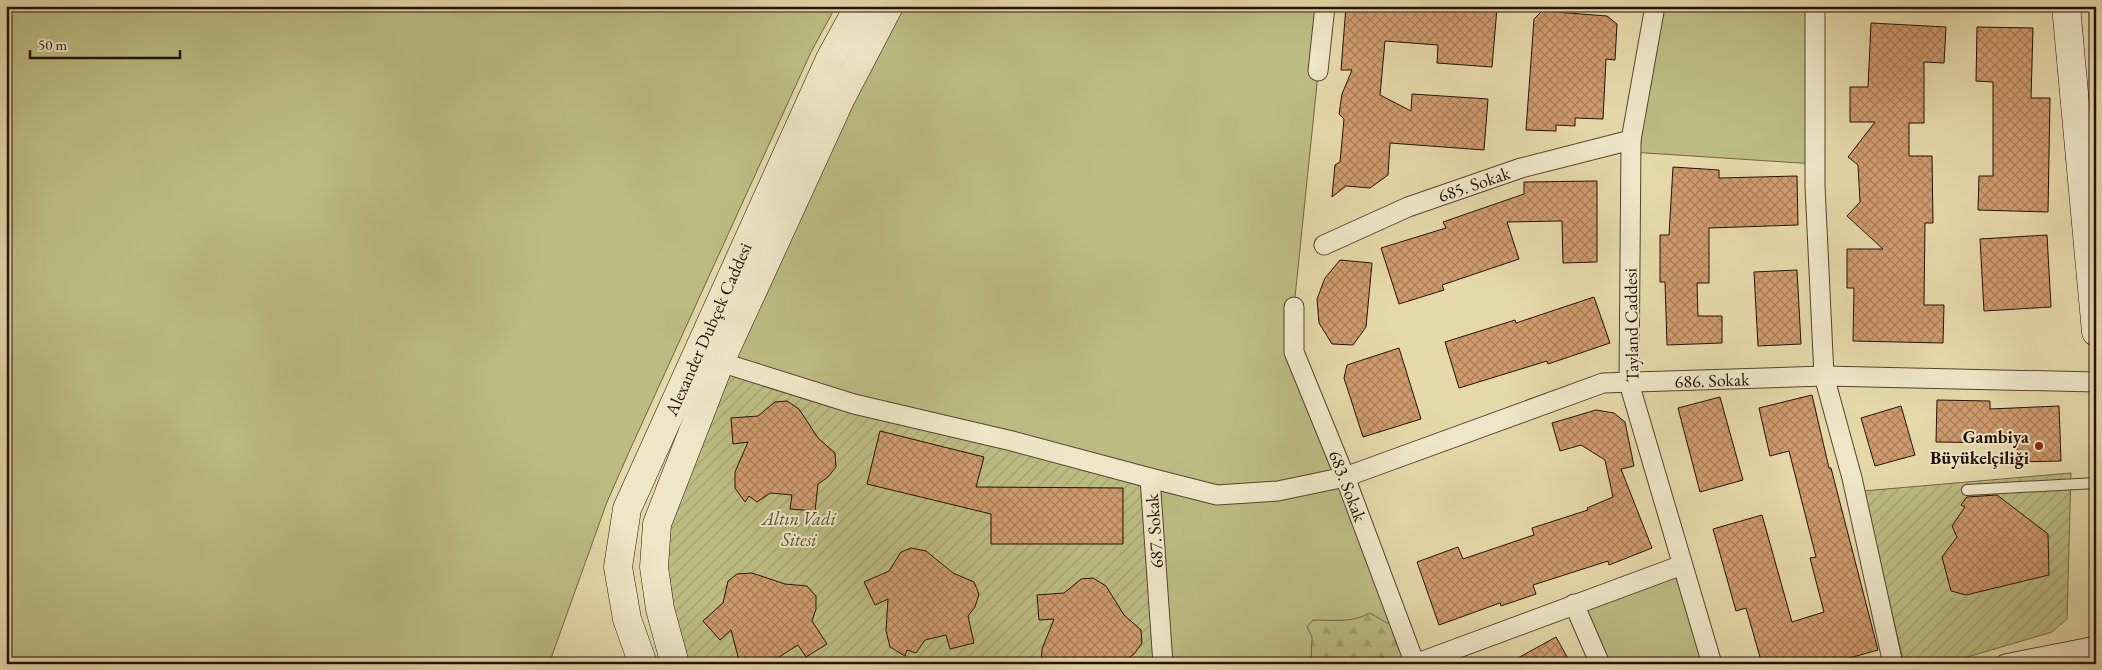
<svg xmlns="http://www.w3.org/2000/svg" width="2102" height="670" font-family="'EB Garamond',serif">
<defs>
<pattern id="forest-firs" width="22" height="20" patternUnits="userSpaceOnUse" patternTransform="scale(1.25)"><rect width="22" height="20" fill="#bcbc82"/><path d="M5 1l3.5 6h-7zM16 11l3.5 6h-7z" fill="#a1a16f"/></pattern>
<pattern id="garden-furrows" width="10" height="10" patternUnits="userSpaceOnUse" patternTransform="scale(1.25)"><rect width="10" height="10" fill="#bcbc82"/><path d="M-1 1l2-2M0 10L10 0M9 11l2-2" fill="none" stroke="#a1a16f"/></pattern>
<pattern id="building-cross-hatch" width="8" height="8" patternUnits="userSpaceOnUse" patternTransform="scale(1.25)"><rect width="8" height="8" fill="#cf9b6d"/><path d="M0 0l8 8M0 8l8-8" fill="none" stroke="#a87d58"/></pattern>
</defs>
<rect width="100%" height="100%" fill="#e5d8a9"/>
<filter id="stains"><feTurbulence type="fractalNoise" baseFrequency=".004" numOctaves="4"/><feColorMatrix values="0 0 0 0 .2 0 0 0 0 .09 0 0 0 0 .02 0 0 0 .5 -.17"/></filter>
<radialGradient id="worn" r=".72"><stop offset=".6" stop-color="#630" stop-opacity="0"/><stop offset="1" stop-color="#630" stop-opacity=".3"/></radialGradient>
<g fill="#bcbc82" stroke="#716645">
<polygon points="6,6 836,6 811,52 629,452 607,502 549,664 6,664"/>
<polygon points="889,6 1325,6 1294,307 1294,352 1415,664 1163,664 720,362"/>
<polygon points="1655,6 1815,6 1815,164 1631,152"/>
<polygon points="1682,565 1712,664 1600,664 1574,604"/>
</g>
<path fill="url(#forest-firs)" stroke="#716645" d="M1370,613L1387,623L1401,625L1415,664H1311L1312,637L1307,627L1313,620C1333,620 1352,623 1370,613Z"/>
<g fill="url(#garden-furrows)" stroke="#716645">
<polygon points="720,362 1150,478 1163,664 675,664 654,567"/>
<polygon points="2071,473 2067,619 2052,632 1944,664 1904,664 1863,491"/>
</g>
<g fill="url(#building-cross-hatch)" stroke="#261008">
<polygon points="1346,6 1472,6 1497,8 1492,67 1437,63 1438,45 1385,41 1380,95 1411,111 1412,94 1488,99 1484,150 1390,143 1388,175 1370,188 1346,186 1332,197 1335,165 1340,162 1344,119 1339,114 1342,94 1352,70 1341,70"/>
<polygon points="1542,11 1607,16 1617,24 1615,60 1606,59 1603,119 1575,118 1575,126 1556,125 1556,131 1526,130 1534,19"/>
<polygon points="1871,23 1946,27 1944,63 1924,62 1924,123 1909,123 1909,156 1932,156 1933,223 1925,223 1924,305 1944,305 1943,343 1853,341 1854,288 1847,288 1847,249 1883,249 1847,216 1860,202 1858,165 1848,157 1875,122 1850,122 1850,87 1868,87"/>
<polygon points="1977,27 2033,28 2031,98 2050,98 2048,212 1978,210 1979,176 1993,176 1993,82 1976,81"/>
<polygon points="1673,167 1719,170 1719,178 1797,176 1798,225 1709,228 1709,283 1697,283 1698,316 1722,316 1722,343 1667,345 1665,282 1660,282 1660,235 1669,235"/>
<polygon points="1597,181 1597,262 1563,263 1562,221 1507,222 1519,259 1442,285 1444,290 1399,304 1381,248 1446,228 1443,222 1524,194 1524,182"/>
<polygon points="2047,235 2051,307 1984,311 1980,239"/>
<polygon points="1340,260 1372,263 1366,327 1353,345 1332,344 1319,323 1317,299 1325,278"/>
<polygon points="1797,270 1801,344 1758,346 1754,272"/>
<polygon points="1594,297 1610,343 1548,364 1547,361 1459,388 1445,342 1515,320 1516,323"/>
<polygon points="1399,348 1421,419 1363,437 1344,378 1347,365"/>
<polygon points="1812,395 1829,468 1831,468 1878,650 1828,664 1762,664 1746,608 1736,611 1713,529 1762,515 1792,622 1824,612 1810,558 1816,557 1789,451 1770,456 1759,408"/>
<polygon points="1720,397 1743,480 1700,492 1678,408"/>
<polygon points="1937,400 1990,401 1990,409 2059,406 2061,461 2017,462 2017,443 1936,442"/>
<polygon points="787,401 799,409 818,438 835,453 836,467 828,477 818,484 815,511 790,509 792,495 770,493 757,502 749,496 745,502 735,488 735,472 748,442 733,444 731,418 758,416 775,402"/>
<polygon points="1901,406 1915,455 1875,466 1861,418"/>
<polygon points="1596,410 1614,413 1625,422 1634,466 1621,469 1652,548 1609,565 1608,561 1533,585 1536,594 1501,606 1500,603 1439,625 1417,562 1458,547 1463,559 1534,535 1532,528 1588,510 1587,508 1613,497 1605,460 1581,445 1560,451 1552,423"/>
<polygon points="880,431 984,457 976,487 1123,488 1123,544 991,544 991,514 867,484"/>
<polygon points="1997,495 2048,534 2049,575 1966,595 1951,591 1942,557 1957,537 1952,526 1965,507 1961,505 1967,497"/>
<polygon points="911,548 926,551 953,573 974,582 979,594 975,607 968,616 974,643 950,649 946,635 925,640 916,653 907,650 905,656 890,647 886,631 888,599 875,605 864,582 889,571 901,552"/>
<polygon points="752,573 785,584 807,586 816,596 816,609 812,621 827,644 806,657 798,645 779,657 777,664 740,664 731,630 720,640 703,621 723,603 728,581 737,574"/>
<polygon points="1093,578 1106,586 1124,615 1141,630 1142,643 1134,654 1120,664 1041,664 1042,649 1054,619 1039,620 1037,595 1064,593 1081,579"/>
<polygon points="1556,637 1571,664 1507,664"/>
</g>
<g fill="none" stroke-linecap="round" stroke-linejoin="round">
<defs>
<polyline id="service" points="1967,490 2096,483"/>
<g id="minor">
<polyline points="1655,6 1631,140 1629,383 1712,664"/>
<polyline points="1815,6 1815,186 1824,376 1852,478 1893,664"/>
<polyline points="1318,71 1325,6"/>
<polyline points="1324,245 1408,207 1521,168 1631,140"/>
<polyline points="1294,307 1294,352 1345,477 1415,664"/>
<polyline points="720,362 854,404 1012,441 1150,478"/>
<polyline points="1574,604 1600,664"/>
<polyline points="1163,664 1150,478 1217,495 1278,491 1345,477 1603,383 1824,376 2096,382"/>
<polyline points="1415,664 1682,565"/>
<polyline points="2005,664 2096,646"/>
</g>
<g id="secondary">
<polyline points="2066,6 2096,332"/>
<polyline points="643,664 627,619 618,567 627,509 830,59 859,6"/>
<polyline points="675,664 660,609 654,567 657,524 720,362 841,98 889,6"/>
</g>
</defs>
<use href="#service" stroke="#564230" stroke-width="12"/>
<use href="#minor" stroke="#564230" stroke-width="21"/>
<use href="#secondary" stroke="#261008" stroke-width="29"/>
<use href="#service" stroke="#eee6c7" stroke-width="10"/>
<use href="#minor" stroke="#eee6c7" stroke-width="19"/>
<use href="#secondary" stroke="#eee6c7" stroke-width="28"/>
</g>
<circle fill="#8f2418" stroke="#eee6c7" stroke-width="2" cx="2039" cy="446" r="5"/>
<g text-anchor="middle" dominant-baseline="central" stroke-width="4" stroke-linejoin="round" paint-order="stroke">
<g font-size="18" fill="#261008" stroke="#eee6c7">
<text transform="translate(1474 184) rotate(-19)">685. Sokak</text>
<text transform="translate(1631 325) rotate(-91)">Tayland Caddesi</text>
<text transform="translate(708 329) rotate(-66)">Alexander Dubçek Caddesi</text>
<text transform="translate(1712 380) rotate(-2)">686. Sokak</text>
<text transform="translate(1348 486) rotate(69)">683. Sokak</text>
<text transform="translate(1154 531) rotate(-94)">687. Sokak</text>
</g>
<g font-size="18" font-weight="bold" fill="#261008" stroke="#eee6c7" text-anchor="end">
<text x="2029" y="436">Gambiya<tspan x="2029" dy="21">Büyükelçiliği</tspan></text>
</g>
<g font-size="18" font-style="italic" fill="#5a4c33" stroke="#eee6c7">
<text x="799" y="518">Altın Vadi<tspan x="799" dy="21">Sitesi</tspan></text>
</g>
</g>
<rect width="2102" height="670" fill="none" stroke="#e5d8a9" stroke-width="25"/>
<rect x="8" y="8" width="2087" height="655" fill="none" stroke="#261008" stroke-width="2.5"/>
<rect x="12" y="12" width="2077" height="645" fill="none" stroke="#261008"/>
<path d="M30 50v8h150v-8" fill="none" stroke="#261008" stroke-width="2.5"/>
<text x="38" y="50" font-size="15" fill="#261008" stroke="#eee6c7" stroke-width="4" paint-order="stroke">50 m</text>
<rect width="100%" height="100%" filter="url(#stains)"/>
<rect width="100%" height="100%" fill="url(#worn)"/>
</svg>
